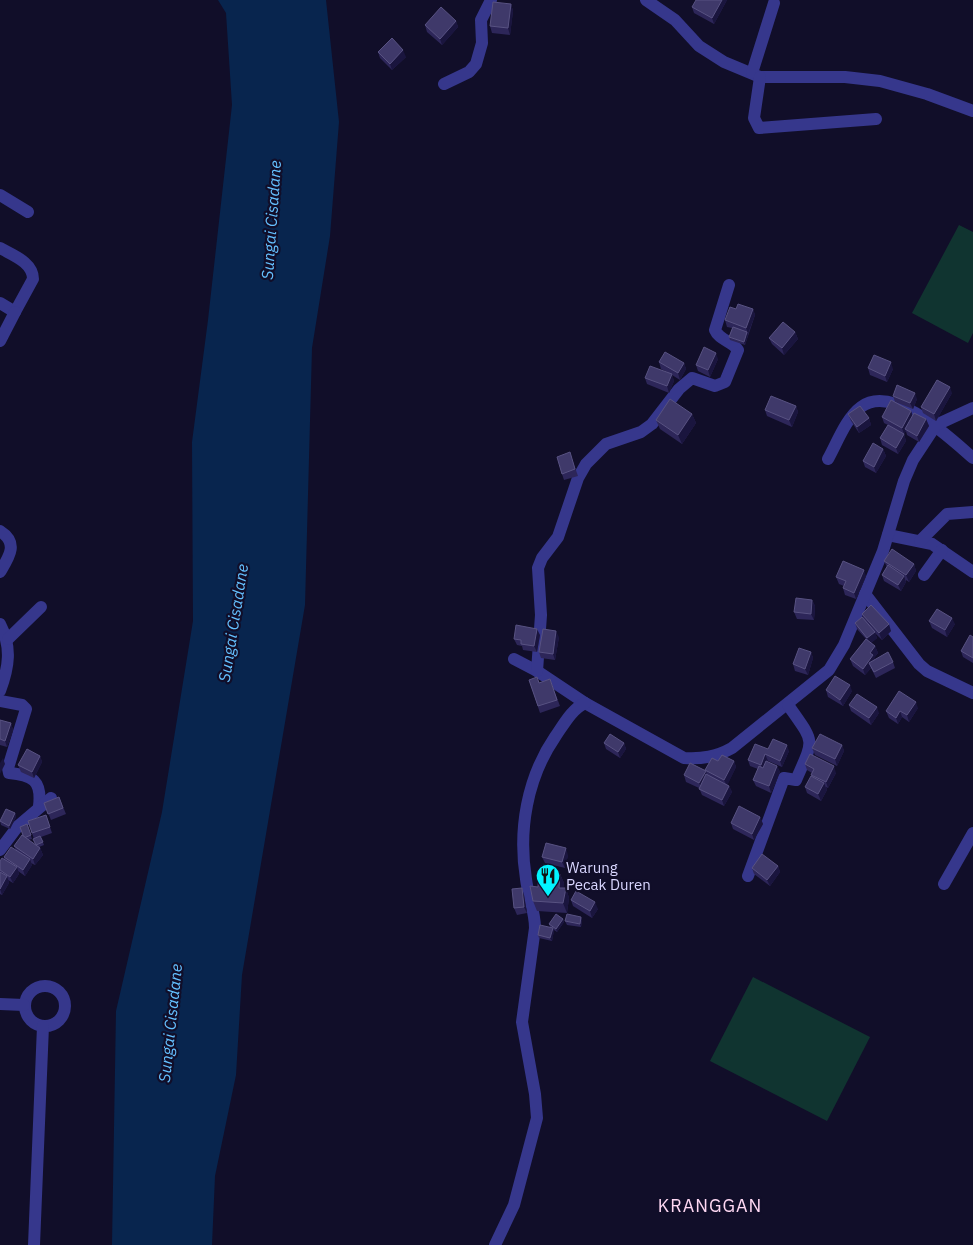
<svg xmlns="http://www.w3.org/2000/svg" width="973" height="1245" font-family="'IBM Plex Sans',sans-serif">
<rect width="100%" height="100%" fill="#110e29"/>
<g fill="#103430">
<polygon points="959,225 973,232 973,333 968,343 912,313"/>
<polygon points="753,977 870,1037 827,1121 710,1061"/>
</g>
<polygon fill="#08254e" points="218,0 326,0 339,122 330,236 312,348 305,605 242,975 236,1075 215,1176 212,1245 112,1245 116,1011 162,812 193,621 192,442 208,320 232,105 226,13"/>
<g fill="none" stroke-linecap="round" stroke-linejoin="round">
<g stroke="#36378c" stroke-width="12">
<polyline points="646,0 675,20 699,46 724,62 760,77 845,77 880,81 927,94 973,111"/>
<polyline points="752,73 774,3"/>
<polyline points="760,77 754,118 759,128 876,119"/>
<polyline points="444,84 469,72 476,64 482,43 481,20 491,0"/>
<polyline points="0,195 28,212"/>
<path d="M0,248C12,255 33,262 33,279L15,312L0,303"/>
<polyline points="0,341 15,312"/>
<path d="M828,459C837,443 846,418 861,407C893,383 950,438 973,458"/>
<path d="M0,531C19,543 9,557 0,572"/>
<polyline points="888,535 932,544 973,572"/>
<polyline points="920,541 947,514 973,512"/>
<polyline points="924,575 942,550"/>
<polyline points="865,594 919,664 927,671 973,693"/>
<path d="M0,624C12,647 9,667 0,691"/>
<polyline points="8,639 41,607"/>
<path d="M514,659L537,671L585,703L684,758C702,759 716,757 732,748L829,670L844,645L883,551L904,481L913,460L936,425L973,408"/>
<path d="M537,671L541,615L538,568L542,558L558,537L578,478L586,464L606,444L641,432L652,424L679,389L692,378L715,386L725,382L738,350C732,341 719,340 715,330L729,285"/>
<path d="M0,701L22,705L26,709L8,768L9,773C33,775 42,781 39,806"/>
<polyline points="0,850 18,826 51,798"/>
<path d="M748,876L784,778L796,780C815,737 815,744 788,705"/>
<polyline points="944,884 973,833"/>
<circle cx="45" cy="1006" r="20"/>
<polyline points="0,1004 24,1005"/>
<polyline points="34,1245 43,1026"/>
<path d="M495,1245L514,1205L537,1118L535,1094L522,1022L535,928C535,911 528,896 526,879C518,830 527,778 555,737C564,724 572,709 585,703"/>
</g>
</g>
<g fill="#2d2659">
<polygon points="727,0 714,24 694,13 692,7"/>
<polygon points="511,4 513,11 510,35 492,33 490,26"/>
<polygon points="456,21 458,27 442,45 427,32 425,25"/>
<polygon points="378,52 406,57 392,70 380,58"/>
<polygon points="753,309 755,315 745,345 730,340 729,337 732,328 727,327 725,320"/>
<polygon points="795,332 798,339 784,355 772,344 769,338"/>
<polygon points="718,359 710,377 698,371 696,365"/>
<polygon points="659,362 684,363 686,369 680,380 672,375 674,381 669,393 647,384 645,378 669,373 661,369"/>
<polygon points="868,368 893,369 887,382 870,375"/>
<polygon points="952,393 936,421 923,413 921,407"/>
<polygon points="893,396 917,399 913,409 895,402"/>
<polygon points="796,406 798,412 792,427 767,416 765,410"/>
<polygon points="911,411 913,416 926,419 929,426 919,442 907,435 906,431 904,434 906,441 898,454 882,445 880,438 888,425 884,423 882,417"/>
<polygon points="692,414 696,423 682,444 660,429 656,420"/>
<polygon points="848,414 869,418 871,425 859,433 851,421"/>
<polygon points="883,449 886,456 876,473 865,467 863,461"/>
<polygon points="572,459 578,476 564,480 562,474"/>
<polygon points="884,561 914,564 916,571 909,582 906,580 906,582 901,591 884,581 882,575 887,567"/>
<polygon points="866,576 856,599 845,595 843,588 844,586 839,584 836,577"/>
<polygon points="812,600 815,606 814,620 797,619 794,612"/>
<polygon points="862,614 891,631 882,640 875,633 877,638 871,643 875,646 878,653 874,658 875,660 893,662 895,668 876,678 871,668 865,675 853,666 850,659 866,639 857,629 855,623 863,618"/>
<polygon points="929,621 955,624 947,637 932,628"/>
<polygon points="540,635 537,652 523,650 522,646 517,645 514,639"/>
<polygon points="559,637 555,660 541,658 539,652"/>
<polygon points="973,637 973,663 963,657 961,651"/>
<polygon points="811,652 813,658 808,675 795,671 793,664"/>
<polygon points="550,679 560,706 540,713 529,680 539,683"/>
<polygon points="826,690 852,691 843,706 828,697"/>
<polygon points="849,705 879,713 871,725 851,711"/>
<polygon points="918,708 909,722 902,717 898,724 889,718 886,711"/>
<polygon points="0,720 11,723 13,730 7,747 0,745"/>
<polygon points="604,743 624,743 626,749 620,758 606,749"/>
<polygon points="842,745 844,751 837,766 815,755 812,748"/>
<polygon points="768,749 789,751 782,767 768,761 767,762 777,766 780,772 771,793 756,786 753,780 758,769 750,766 748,760"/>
<polygon points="40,756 42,762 34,778 21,772 18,765"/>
<polygon points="718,761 734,761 736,767 727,785 729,786 732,792 724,806 702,795 699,788 686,782 684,775 706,771 707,774 705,770"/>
<polygon points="805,764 836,773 828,788 826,787 827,790 821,801 807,793 805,787 812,777 811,775 812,773 807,770"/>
<polygon points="59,797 66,814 51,820 44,803"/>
<polygon points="15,813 16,817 10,829 1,825 0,821"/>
<polygon points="46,815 52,833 41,837 44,845 39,847 40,848 43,855 35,865 31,863 32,865 25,876 18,871 19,874 13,883 8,880 9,883 2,895 0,894 0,861 4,860 4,857 16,850 14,846 24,837 27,824 32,839 28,840 36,845 28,821"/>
<polygon points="760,817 763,824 754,840 733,829 731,823"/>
<polygon points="568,855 565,868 545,863 542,857"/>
<polygon points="778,866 780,872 770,886 754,874 752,868"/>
<polygon points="560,874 564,883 563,888 566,888 569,898 567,913 537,911 533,901 538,887"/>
<polygon points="524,895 527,913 517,915 514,908"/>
<polygon points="571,900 598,909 592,918 573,906"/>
<polygon points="581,917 582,920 581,927 567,925 565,921"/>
<polygon points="563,919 564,922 557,932 554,930 552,941 539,938 538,935 550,927 549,924"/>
</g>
<g fill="#1a153e">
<polygon points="722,0 727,0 714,24 712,18"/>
<polygon points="511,4 513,11 510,35 508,28"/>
<polygon points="456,21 458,27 442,45 440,39"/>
<polygon points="403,50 406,57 392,70 390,64"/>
<polygon points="753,309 755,315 748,334 746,328"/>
<polygon points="747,332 748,335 745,345 744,342"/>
<polygon points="795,332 798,339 784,355 782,348"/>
<polygon points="716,353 718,359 710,377 708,370"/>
<polygon points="891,362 893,369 887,382 885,376"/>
<polygon points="684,363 686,369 680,380 678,373"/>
<polygon points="672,374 674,381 669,393 667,386"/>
<polygon points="950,387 952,393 936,421 934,414"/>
<polygon points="915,393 917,399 913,409 910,403"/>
<polygon points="796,406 798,412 792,427 789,420"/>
<polygon points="911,411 913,417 905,429 906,431 904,434 902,428"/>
<polygon points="692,414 696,423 682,444 678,435"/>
<polygon points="869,418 871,425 859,433 857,427"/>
<polygon points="926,419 929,426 919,442 917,436"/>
<polygon points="904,434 906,441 898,454 896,448"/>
<polygon points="883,449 886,456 876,473 874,467"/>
<polygon points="914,564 916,571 909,582 906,575"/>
<polygon points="864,570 866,576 856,599 854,593"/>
<polygon points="904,576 906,582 901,591 898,585"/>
<polygon points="812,600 815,606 814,620 811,614"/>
<polygon points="952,618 955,624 947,637 945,630"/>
<polygon points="889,624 891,631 882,640 879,633"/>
<polygon points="537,629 540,635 537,652 534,646"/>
<polygon points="556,631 559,637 555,660 553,654"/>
<polygon points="875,632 877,638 870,644 867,638"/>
<polygon points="875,646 878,653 874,658 875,662 869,663 871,668 865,675 863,669 870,653"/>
<polygon points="811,652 813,658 808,675 805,669"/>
<polygon points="850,685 852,691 843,706 840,700"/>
<polygon points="916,702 918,708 909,722 907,715"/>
<polygon points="877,707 879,713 871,725 869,718"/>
<polygon points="900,711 902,717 898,724 896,718"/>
<polygon points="11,723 13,730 7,747 5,741"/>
<polygon points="624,743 626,749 620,758 618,752"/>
<polygon points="787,745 789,751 782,767 780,761"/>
<polygon points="842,745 844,751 837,766 835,759"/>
<polygon points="765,754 768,761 763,771 761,765"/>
<polygon points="40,756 42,762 34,778 32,772"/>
<polygon points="3,758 5,764 0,774 0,763"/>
<polygon points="734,761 736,767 727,786 724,780"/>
<polygon points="777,766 780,772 771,793 769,786"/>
<polygon points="834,766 836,773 828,788 826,782"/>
<polygon points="706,771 708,778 702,789 699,783"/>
<polygon points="824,783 827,790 821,801 818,794"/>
<polygon points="729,786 732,792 724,806 722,800"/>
<polygon points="15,813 16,817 10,829 9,826"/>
<polygon points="760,817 763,824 754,840 752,834"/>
<polygon points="40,848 43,855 35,865 33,859"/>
<polygon points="566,848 568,855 565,868 562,862"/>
<polygon points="30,859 32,865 25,876 23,870"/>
<polygon points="778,866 780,872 770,886 767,880"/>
<polygon points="17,867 19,874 13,883 10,877"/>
<polygon points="560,874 564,883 562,897 559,888"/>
<polygon points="7,876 9,883 2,895 0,889"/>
<polygon points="522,888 524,895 527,913 524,907"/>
<polygon points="566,888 569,898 567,913 563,903"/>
<polygon points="595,902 598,909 592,918 590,911"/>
<polygon points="581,917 582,920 581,927 580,924"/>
<polygon points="563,919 564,922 557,932 556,929"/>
<polygon points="553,928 554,931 552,941 550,938"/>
</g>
<g fill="#3f396a" stroke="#585282">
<polygon points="696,0 722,0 712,18 692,7"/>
<polygon points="493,2 511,4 508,28 490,26"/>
<polygon points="441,7 456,21 440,39 425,25"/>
<polygon points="392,38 403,50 390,64 378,52"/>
<polygon points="738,304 753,309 746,328 725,320 730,307 736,309"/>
<polygon points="783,322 795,332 782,348 769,338"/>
<polygon points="733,327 747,332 744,342 729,337"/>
<polygon points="704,347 716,353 708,370 696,365"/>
<polygon points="665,352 684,363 678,373 659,362"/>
<polygon points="874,355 891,362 885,376 868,368"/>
<polygon points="650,366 672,374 667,386 645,378"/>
<polygon points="937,380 950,387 934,414 921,407"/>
<polygon points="897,385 915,393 910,403 893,396"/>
<polygon points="771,396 796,406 789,420 765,410"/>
<polygon points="670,399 692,414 678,435 656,420"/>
<polygon points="891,400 911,411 902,428 882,417"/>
<polygon points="860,406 869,418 857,427 848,414"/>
<polygon points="914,413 926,419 917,436 905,429"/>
<polygon points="888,425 904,434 896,448 880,438"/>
<polygon points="873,443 883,449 874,467 863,461"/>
<polygon points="570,452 575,469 562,474 557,457"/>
<polygon points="892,549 914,564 906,575 884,561"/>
<polygon points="843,561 864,570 854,593 843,588 846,581 836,577"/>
<polygon points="888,565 904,576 898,585 882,575"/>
<polygon points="796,598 812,600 811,614 794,612"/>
<polygon points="871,605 889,624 879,633 862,614"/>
<polygon points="937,609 952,618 945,630 929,621"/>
<polygon points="862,617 875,632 867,638 855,623"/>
<polygon points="516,625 537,629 534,646 521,644 521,640 514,639"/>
<polygon points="543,629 556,631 553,654 539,652"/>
<polygon points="970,635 973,637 973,658 961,651"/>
<polygon points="866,639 875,646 870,653 873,655 863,669 850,659"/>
<polygon points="799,648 811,652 805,669 793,664"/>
<polygon points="888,652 893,662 874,672 869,663"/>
<polygon points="835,676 850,685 840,700 826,690"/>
<polygon points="537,677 539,683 550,679 557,700 538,706 529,680"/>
<polygon points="899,691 916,702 907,715 900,711 896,718 886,711"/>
<polygon points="857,694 877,707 869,718 849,705"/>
<polygon points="0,720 11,723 5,741 0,739"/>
<polygon points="610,734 624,743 618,752 604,743"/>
<polygon points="820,734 842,745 835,759 812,748"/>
<polygon points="773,739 787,745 780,761 765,754 761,765 748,760 755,744 768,749"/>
<polygon points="27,749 40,756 32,772 18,765"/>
<polygon points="810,754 834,766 826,782 811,775 814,769 805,764"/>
<polygon points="722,755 734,761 724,780 705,770 712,758 718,761"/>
<polygon points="766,761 777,766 769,786 753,780 759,766 763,768"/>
<polygon points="690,763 706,771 699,783 684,775"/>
<polygon points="706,774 729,786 722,800 699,789"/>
<polygon points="811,776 824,783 818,794 805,787"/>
<polygon points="59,797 63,808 48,814 44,803"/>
<polygon points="739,806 760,817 752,834 731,823"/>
<polygon points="6,809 15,813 9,826 0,821"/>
<polygon points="46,815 50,827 32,833 28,821"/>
<polygon points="27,824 31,835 24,838 20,827"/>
<polygon points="22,835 40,848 33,859 14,846"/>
<polygon points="40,836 43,842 36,845 33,839"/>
<polygon points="546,843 566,848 562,862 542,857"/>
<polygon points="11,847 30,859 23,870 4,857"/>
<polygon points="762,854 778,866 767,880 752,868"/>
<polygon points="2,858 17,867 10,877 0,870 0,861"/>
<polygon points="539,871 560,874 559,888 566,888 563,903 533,901 530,886 538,887"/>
<polygon points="0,872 7,876 0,889"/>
<polygon points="522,888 524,907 514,908 512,889"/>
<polygon points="576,891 595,902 590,911 571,900"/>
<polygon points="556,914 563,919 556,929 549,924"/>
<polygon points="567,914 581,917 580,924 565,921"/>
<polygon points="540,925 553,928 550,938 538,935"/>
</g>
<defs>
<symbol id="restaurant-pin" viewBox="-11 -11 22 30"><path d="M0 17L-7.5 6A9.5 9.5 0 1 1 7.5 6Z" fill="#02f3ff" stroke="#110e29"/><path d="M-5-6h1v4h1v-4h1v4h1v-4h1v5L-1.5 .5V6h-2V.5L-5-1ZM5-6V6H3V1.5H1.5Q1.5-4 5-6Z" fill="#111"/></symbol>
</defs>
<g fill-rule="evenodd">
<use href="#restaurant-pin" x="534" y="862" width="28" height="38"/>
</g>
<g text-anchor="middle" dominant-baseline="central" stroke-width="4.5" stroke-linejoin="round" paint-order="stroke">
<g font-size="15" fill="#d9d6ff" stroke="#110e29" text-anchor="start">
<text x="566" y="867">Warung<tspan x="566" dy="17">Pecak Duren</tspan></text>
</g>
<g font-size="16" font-style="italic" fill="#64c0ff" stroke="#110e29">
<text transform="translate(271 220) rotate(-86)">Sungai Cisadane</text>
<text transform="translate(233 623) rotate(-81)">Sungai Cisadane</text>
<text transform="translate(170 1023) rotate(-84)">Sungai Cisadane</text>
</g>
<g font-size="18" letter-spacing="1" fill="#ffd8f3" stroke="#110e29">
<text x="710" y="1205">KRANGGAN</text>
</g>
</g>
</svg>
